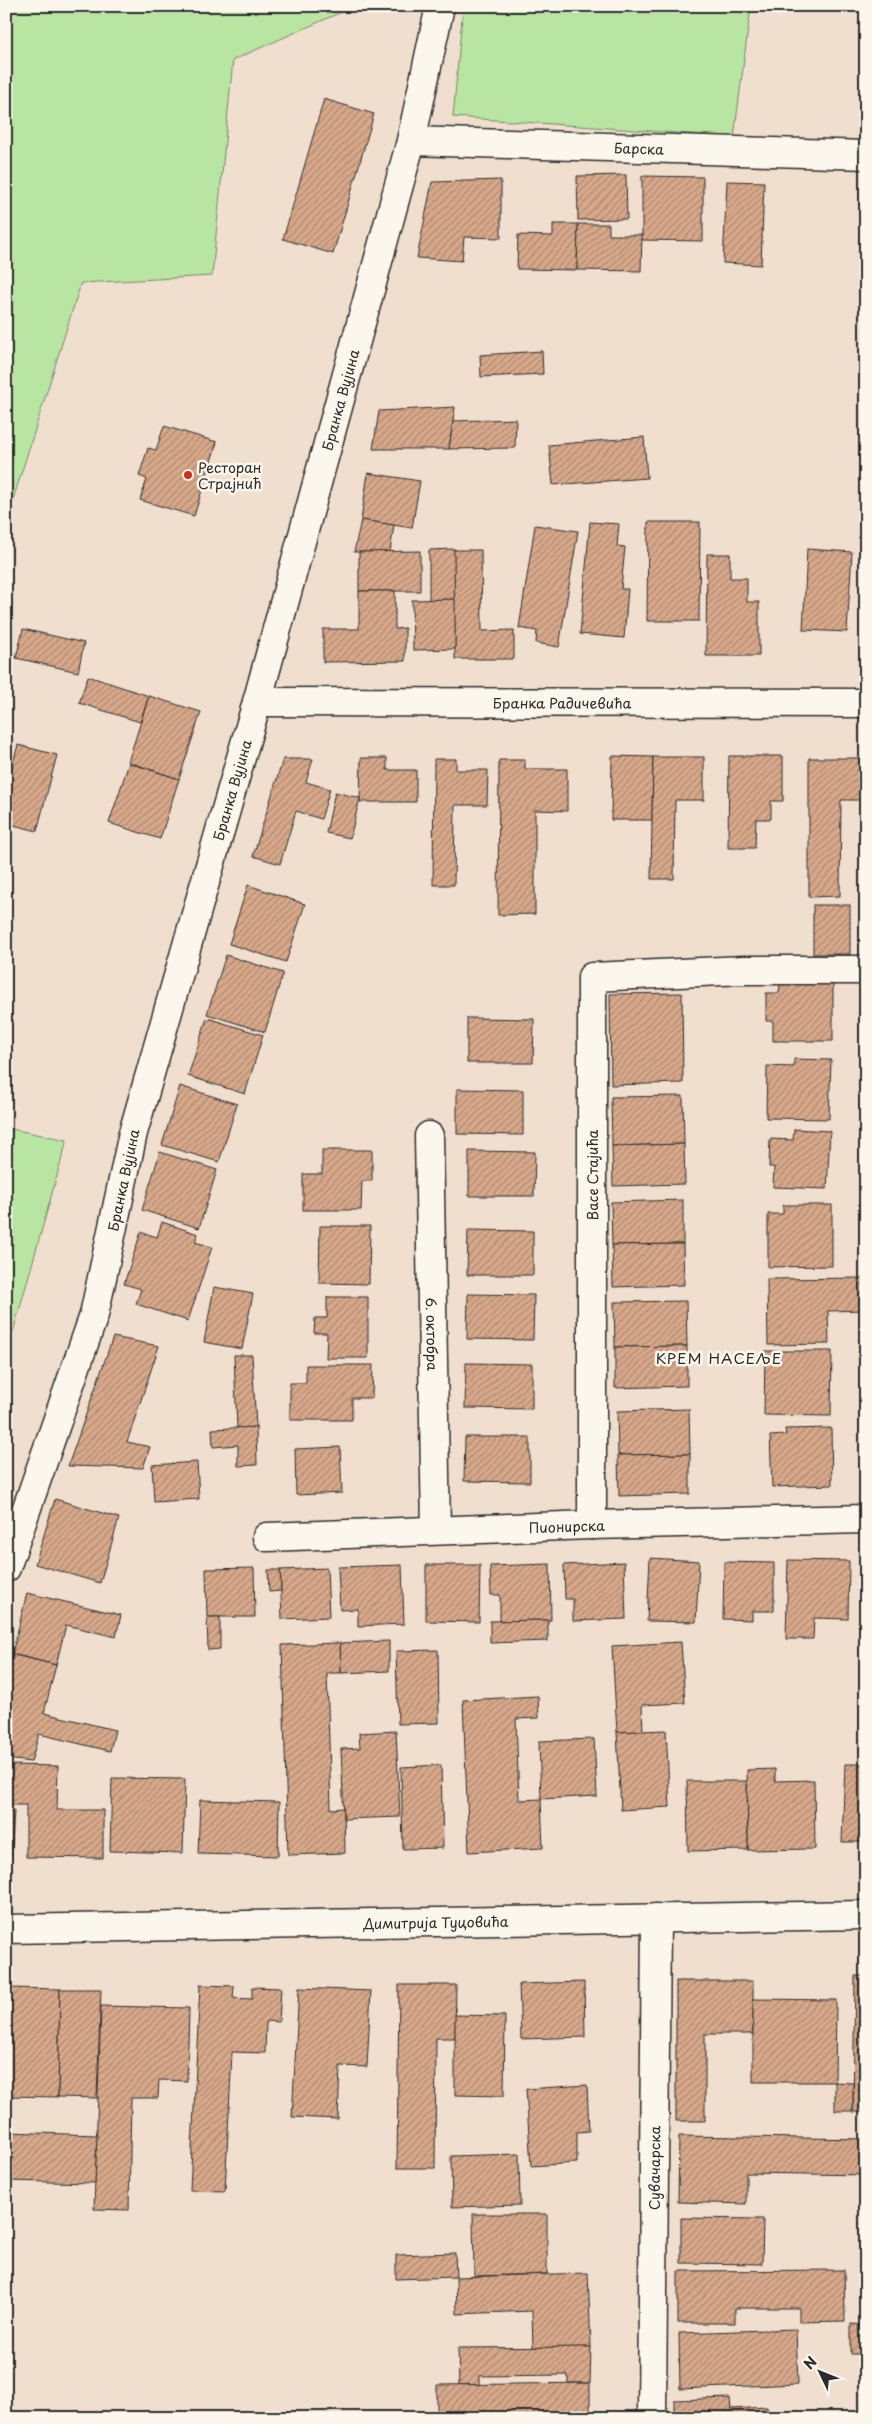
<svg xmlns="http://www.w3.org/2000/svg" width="872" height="2424" font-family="'Playpen Sans',sans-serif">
<defs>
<pattern id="building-hatch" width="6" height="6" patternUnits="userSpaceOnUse" patternTransform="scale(1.25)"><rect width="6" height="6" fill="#d8a88a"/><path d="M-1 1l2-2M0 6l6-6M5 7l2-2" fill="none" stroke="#af8971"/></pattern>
</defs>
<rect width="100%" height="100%" fill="#f0dfcf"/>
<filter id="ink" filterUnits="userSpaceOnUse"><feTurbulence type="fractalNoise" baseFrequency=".02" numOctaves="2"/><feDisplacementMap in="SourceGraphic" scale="10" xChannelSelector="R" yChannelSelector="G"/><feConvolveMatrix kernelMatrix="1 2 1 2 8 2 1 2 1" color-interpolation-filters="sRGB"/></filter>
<g filter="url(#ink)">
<g fill="#b9e5a2" stroke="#728866">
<polygon points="6,6 355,6 233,60 212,276 81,283 6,522"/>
<polygon points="463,6 751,6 734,137 453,117"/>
<polygon points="6,1128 67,1140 6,1357"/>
</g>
<g fill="url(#building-hatch)" stroke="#2b2b2b">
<polygon points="324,99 374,114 333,254 283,239"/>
<polygon points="626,175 627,219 578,220 577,176"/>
<polygon points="642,176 703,177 703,241 642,240"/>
<polygon points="501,180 501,238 464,237 462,261 417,258 432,182"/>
<polygon points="727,181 764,182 761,265 723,263"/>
<polygon points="553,224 578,224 577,270 517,269 518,235 553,236"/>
<polygon points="578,224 609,224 609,235 642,235 641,271 577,270"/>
<polygon points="542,351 543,374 481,377 480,355"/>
<polygon points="455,407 449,449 373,449 379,411"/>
<polygon points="516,419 515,448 449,449 453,421"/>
<polygon points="164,426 217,442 194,516 140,500 147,479 139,476 148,448 156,450"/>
<polygon points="644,437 647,478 553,485 549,445"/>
<polygon points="368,473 420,481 412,528 361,520"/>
<polygon points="361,520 394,525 390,552 354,552"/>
<polygon points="590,522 619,524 617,546 625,547 621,589 628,589 624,638 580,634"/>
<polygon points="648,522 700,522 699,621 647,621"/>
<polygon points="535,525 578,531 559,647 536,643 537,631 519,628"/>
<polygon points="455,549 455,599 429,600 429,550"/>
<polygon points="807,549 852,552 847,632 803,630"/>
<polygon points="454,550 481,550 482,631 514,630 514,659 455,659"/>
<polygon points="420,551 420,591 359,591 359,552"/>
<polygon points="707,554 730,554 730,578 747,578 747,602 759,602 759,656 706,656"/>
<polygon points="359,591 395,591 395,629 405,628 405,661 323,662 323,629 359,629"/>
<polygon points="455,599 455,649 413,650 412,600"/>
<polygon points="23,629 84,643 78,672 16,658"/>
<polygon points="88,676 149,696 140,722 79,703"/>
<polygon points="149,696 201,712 179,779 128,762"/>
<polygon points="18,745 57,755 37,831 6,823 6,787"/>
<polygon points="612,756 653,757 652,820 611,820"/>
<polygon points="729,756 783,756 783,801 771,801 771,819 756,819 755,848 728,848"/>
<polygon points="653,757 704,757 704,800 675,800 674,879 651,879"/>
<polygon points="361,758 387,758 387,770 416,770 416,802 360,802"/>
<polygon points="809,758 866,758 866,800 841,800 840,896 809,897"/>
<polygon points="283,759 313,759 306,782 330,789 321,819 296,811 280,864 253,856"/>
<polygon points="434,759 456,759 456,770 488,770 487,805 455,805 454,885 433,885"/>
<polygon points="499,760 525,760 525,769 567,769 567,811 535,810 535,914 498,915"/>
<polygon points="129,763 179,779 160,839 109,823"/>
<polygon points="335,792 360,798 350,838 326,833"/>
<polygon points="248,885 305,904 286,962 229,944"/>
<rect x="813" y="905" width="37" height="49"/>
<polygon points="226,955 283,973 265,1032 207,1014"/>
<polygon points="780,984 833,984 833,1041 773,1041 773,1021 766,1021 766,993 779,993"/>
<polygon points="682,993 683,1083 611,1085 610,994"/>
<polygon points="207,1018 263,1035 245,1094 188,1076"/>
<polygon points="467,1018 534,1019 533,1063 467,1063"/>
<polygon points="794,1059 831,1060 829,1119 766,1118 767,1066 794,1067"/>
<polygon points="180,1086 237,1104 219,1162 162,1145"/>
<polygon points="457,1089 523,1090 523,1135 457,1134"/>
<polygon points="683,1096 684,1144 612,1146 611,1097"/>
<polygon points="794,1129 830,1131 827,1189 773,1187 774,1167 769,1167 770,1139 793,1140"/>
<polygon points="684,1144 685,1184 613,1186 612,1146"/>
<polygon points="322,1150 372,1150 372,1181 362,1181 361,1210 303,1210 303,1174 322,1174"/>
<polygon points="469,1151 535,1152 534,1196 469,1196"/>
<polygon points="160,1152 217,1170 199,1228 142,1210"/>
<polygon points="683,1200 683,1244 612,1245 611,1202"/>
<polygon points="783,1205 832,1205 832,1266 768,1267 768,1214 783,1214"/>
<polygon points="162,1222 198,1234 195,1242 212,1247 188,1321 136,1304 141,1289 124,1284 141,1232 157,1237"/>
<polygon points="320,1226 370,1226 369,1284 319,1283"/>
<polygon points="468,1230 533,1231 533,1275 467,1275"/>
<polygon points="683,1244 684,1285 613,1287 612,1245"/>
<polygon points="865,1278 865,1310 828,1311 829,1344 768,1345 767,1279"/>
<polygon points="214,1287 253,1294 242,1349 204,1342"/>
<polygon points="468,1294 534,1295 533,1340 467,1339"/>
<polygon points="327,1297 368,1297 368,1358 326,1358 327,1333 314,1333 315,1318 327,1318"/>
<polygon points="686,1301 687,1346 615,1347 614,1302"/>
<polygon points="113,1337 159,1346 127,1442 150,1447 143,1468 68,1466"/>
<polygon points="687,1346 687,1386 615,1388 615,1347"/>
<polygon points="765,1351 832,1351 831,1416 764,1415"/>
<polygon points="234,1355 252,1355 256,1427 237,1428"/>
<polygon points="466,1363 532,1364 532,1409 465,1408"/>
<polygon points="306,1365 373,1365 372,1398 352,1398 352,1420 290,1420 290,1383 306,1383"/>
<polygon points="689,1409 690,1454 618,1455 617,1411"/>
<polygon points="256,1427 257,1465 238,1466 238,1445 213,1447 212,1429"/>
<polygon points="831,1428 832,1485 772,1487 770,1436 786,1435 785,1429"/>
<polygon points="465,1437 530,1437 530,1482 464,1481"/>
<polygon points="340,1447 342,1493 296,1495 295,1449"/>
<polygon points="690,1454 690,1494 619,1496 618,1455"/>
<polygon points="197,1462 199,1499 154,1502 152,1465"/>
<polygon points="55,1499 119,1518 100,1583 35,1564"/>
<polygon points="650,1558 699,1561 696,1622 647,1621"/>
<polygon points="788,1560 849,1561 848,1619 814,1618 813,1639 786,1639"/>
<polygon points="624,1562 626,1619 573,1621 573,1599 565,1599 564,1565"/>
<polygon points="724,1562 774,1563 774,1611 752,1611 752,1620 723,1619"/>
<polygon points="550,1564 551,1620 500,1621 500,1595 491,1595 490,1566"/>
<polygon points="402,1565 404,1624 358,1626 358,1609 340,1610 338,1567"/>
<polygon points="426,1565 480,1565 479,1622 426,1621"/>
<polygon points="254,1568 255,1617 207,1617 206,1569"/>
<polygon points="327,1568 329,1617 282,1619 280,1570"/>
<polygon points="268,1570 280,1570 281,1591 269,1592"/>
<polygon points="862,1578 866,1578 866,1614 863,1614"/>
<polygon points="27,1593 121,1615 116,1637 66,1625 56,1665 12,1654"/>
<polygon points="207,1617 220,1617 220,1649 208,1650"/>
<polygon points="548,1620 548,1641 490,1643 490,1621"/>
<polygon points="389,1641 389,1671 341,1673 340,1643"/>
<polygon points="681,1642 685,1703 642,1705 643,1731 617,1732 612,1646"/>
<polygon points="340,1643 341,1673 327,1673 331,1809 344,1808 345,1853 288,1855 282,1645"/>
<polygon points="438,1650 439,1723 398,1724 396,1651"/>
<polygon points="6,1653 56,1665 44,1713 115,1730 110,1751 39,1734 31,1762 6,1759"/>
<polygon points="538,1696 539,1718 516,1719 519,1800 541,1799 543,1848 469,1852 463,1700"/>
<polygon points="666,1730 670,1807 621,1810 617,1732"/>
<polygon points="396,1731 400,1817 344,1819 341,1749 360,1748 359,1733"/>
<polygon points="594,1739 597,1796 541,1799 539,1741"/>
<polygon points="845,1764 866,1764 866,1842 842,1842"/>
<polygon points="10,1765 58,1766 57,1810 103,1810 103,1858 26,1857 26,1805 10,1805"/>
<polygon points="441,1765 443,1848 403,1849 401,1767"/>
<polygon points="775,1769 775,1781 814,1780 815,1849 748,1850 747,1770"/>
<polygon points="112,1778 185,1779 183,1853 110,1851"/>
<polygon points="687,1781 747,1781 748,1850 688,1851"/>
<polygon points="200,1800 279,1802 278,1856 198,1854"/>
<polygon points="6,1811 14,1811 11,1860 6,1860"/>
<polygon points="855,1976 866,1976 866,2112 853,2112"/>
<polygon points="676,1981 753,1981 753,2034 705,2034 705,2121 676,2121"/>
<polygon points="584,1982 585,2037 521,2039 519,1984"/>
<polygon points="200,1985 234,1986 233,1998 252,1999 252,1987 281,1988 279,2022 266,2021 265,2053 232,2052 225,2191 190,2190"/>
<polygon points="399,1985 456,1985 455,2038 436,2038 435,2168 397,2168"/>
<polygon points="6,1988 60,1989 58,2097 6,2096"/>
<polygon points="299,1988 371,1991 367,2067 340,2066 338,2119 292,2117"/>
<polygon points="60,1989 101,1989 97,2098 58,2097"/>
<polygon points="753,1999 836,2000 835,2082 753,2082"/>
<polygon points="101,2006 189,2008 187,2081 159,2080 158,2098 131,2098 129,2210 94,2209"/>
<polygon points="455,2015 505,2016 504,2096 455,2095"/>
<polygon points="835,2082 853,2083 853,2111 835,2111"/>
<polygon points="587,2085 589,2131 577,2132 577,2163 531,2166 526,2089"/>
<polygon points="6,2132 97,2135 95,2183 6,2181"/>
<polygon points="679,2136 866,2139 866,2175 746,2173 746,2204 678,2202"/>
<polygon points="519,2154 520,2205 452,2207 451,2156"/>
<polygon points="473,2214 547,2214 547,2274 474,2276"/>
<polygon points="681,2218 763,2219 762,2264 681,2263"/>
<polygon points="455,2253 456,2277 396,2279 396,2255"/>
<polygon points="844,2270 845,2321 799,2322 799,2308 735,2308 735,2323 678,2323 678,2271"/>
<polygon points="588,2273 591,2347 533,2349 532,2311 457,2314 456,2277"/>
<polygon points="851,2324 866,2325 866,2354 851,2354"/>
<polygon points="796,2329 798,2384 680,2389 679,2333"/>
<polygon points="591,2347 590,2383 568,2383 568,2375 479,2376 479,2385 459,2385 458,2348"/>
<polygon points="590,2383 590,2418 437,2418 437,2385"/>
<polygon points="730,2398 731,2409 767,2407 768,2418 674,2418 674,2400"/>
</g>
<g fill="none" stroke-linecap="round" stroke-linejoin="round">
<defs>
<g id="street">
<path id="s1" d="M411,141L866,155"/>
<path id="s2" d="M257,702L866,703"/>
<path id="s3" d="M429,1136L436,1530"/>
<polyline points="592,1525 592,977 744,970 866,970"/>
<path id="s4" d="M267,1537L592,1525L866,1519"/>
<path id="s5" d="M6,1568L94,1315L133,1133L257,702L411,141L440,6"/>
<path id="s6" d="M6,1929L866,1915"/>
<path id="s7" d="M652,2418L656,1918"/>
</g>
</defs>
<use href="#street" stroke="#2b2b2b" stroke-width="31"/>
<use href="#street" stroke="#fbf7ec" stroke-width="28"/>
</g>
</g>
<circle fill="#c8321e" stroke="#fbf7ec" stroke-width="2" cx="188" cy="475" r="5"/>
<g text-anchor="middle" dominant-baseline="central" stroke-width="5" stroke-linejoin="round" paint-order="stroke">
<g font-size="14" fill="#2b2b2b" stroke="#fbf7ec">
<text stroke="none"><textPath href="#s1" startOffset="228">Барска</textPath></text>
<text stroke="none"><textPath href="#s5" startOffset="1216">Бранка Вујина</textPath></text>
<text stroke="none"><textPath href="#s2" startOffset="305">Бранка Радичевића</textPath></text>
<text stroke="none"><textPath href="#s5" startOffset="811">Бранка Вујина</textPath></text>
<text transform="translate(592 1175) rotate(-90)">Васе Стајића</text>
<text stroke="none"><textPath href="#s5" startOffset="406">Бранка Вујина</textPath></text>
<text stroke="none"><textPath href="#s3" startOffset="198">6. октобра</textPath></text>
<text stroke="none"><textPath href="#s4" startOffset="300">Пионирска</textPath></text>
<text stroke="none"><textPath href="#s6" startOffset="430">Димитрија Туцовића</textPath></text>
<text stroke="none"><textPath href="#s7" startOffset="250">Сувачарска</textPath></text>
</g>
<g font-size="14" fill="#2b2b2b" stroke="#fbf7ec" text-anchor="start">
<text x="198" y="467">Ресторан<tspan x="198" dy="16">Страјнић</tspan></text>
</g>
<g font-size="15" letter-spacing="1" fill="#2b2b2b" stroke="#fbf7ec">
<text x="719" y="1357">КРЕМ НАСЕЉЕ</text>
</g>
</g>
<rect width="872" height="2424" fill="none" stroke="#fbf7ec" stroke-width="25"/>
<rect x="12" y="12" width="847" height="2399" fill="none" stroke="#2b2b2b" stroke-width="2" filter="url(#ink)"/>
<g transform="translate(820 2372) rotate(313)" stroke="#fbf7ec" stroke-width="4" paint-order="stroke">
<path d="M0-4L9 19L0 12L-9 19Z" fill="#2b2b2b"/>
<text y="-8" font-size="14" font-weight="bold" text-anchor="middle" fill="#2b2b2b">N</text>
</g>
</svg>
